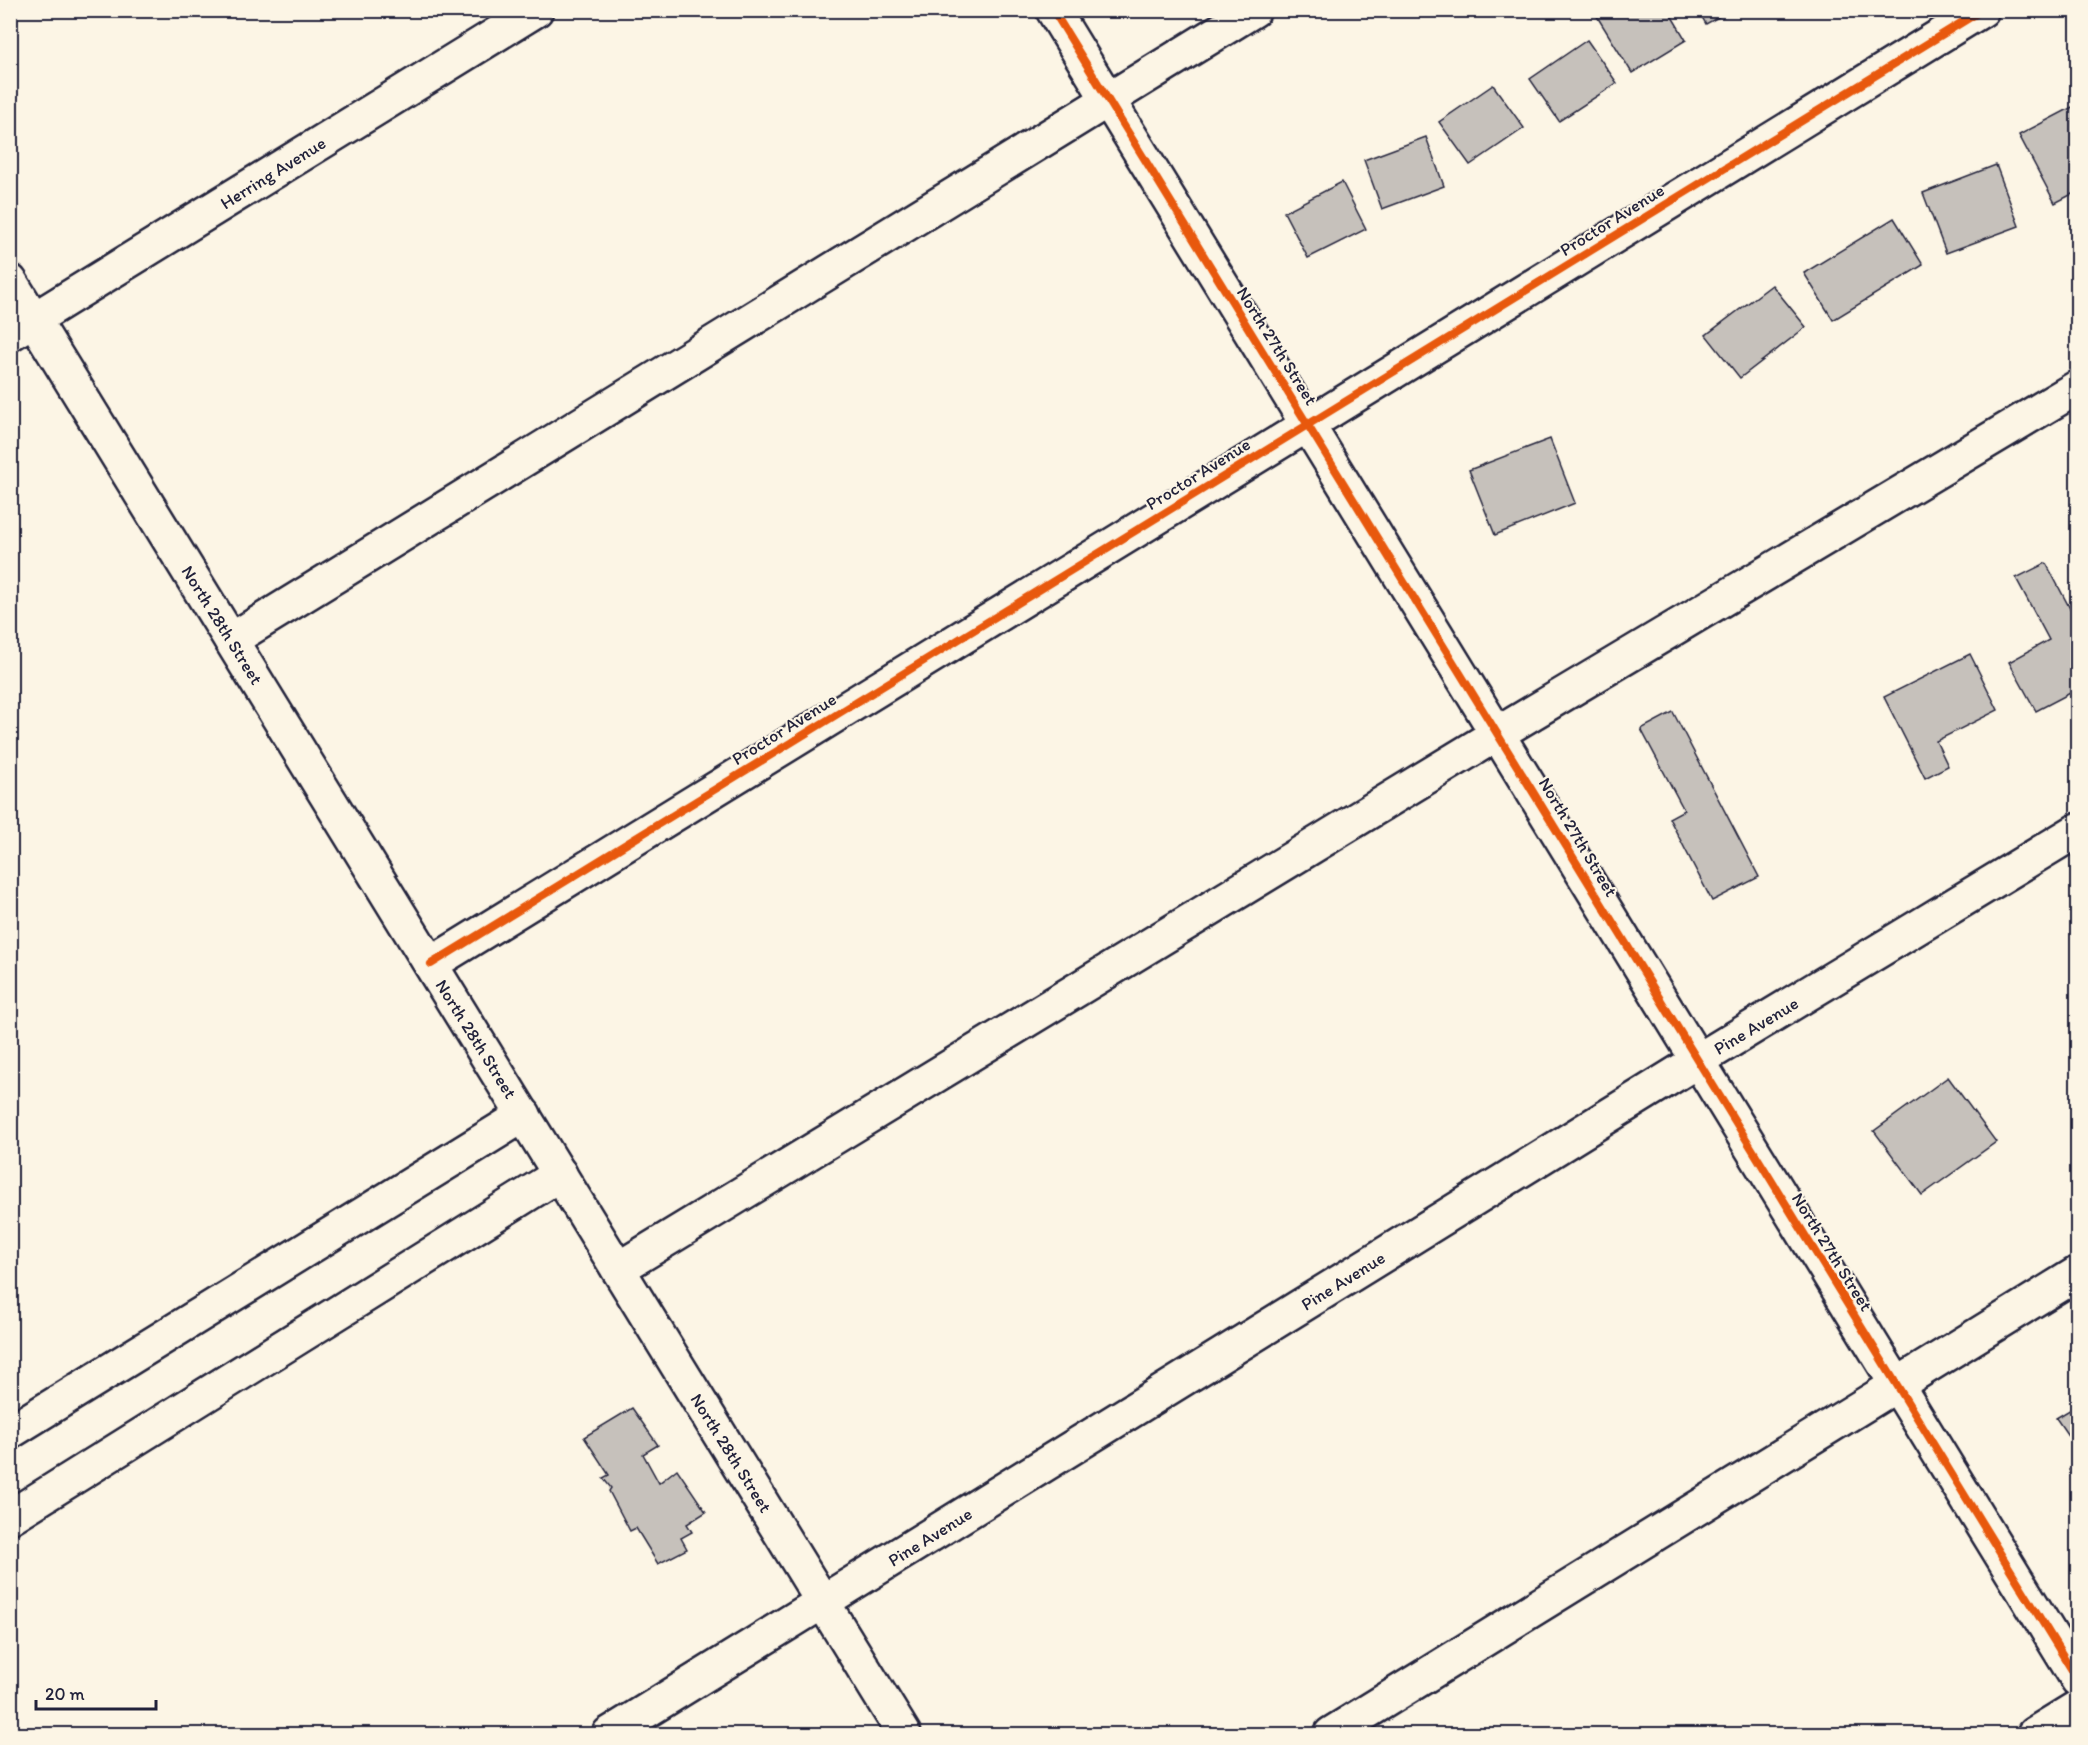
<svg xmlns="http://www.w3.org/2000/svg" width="2088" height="1745" font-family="Itim,sans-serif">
<rect width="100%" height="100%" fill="#fcf5e5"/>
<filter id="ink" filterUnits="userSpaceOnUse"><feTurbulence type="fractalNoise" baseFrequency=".0167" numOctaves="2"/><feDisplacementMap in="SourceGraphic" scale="12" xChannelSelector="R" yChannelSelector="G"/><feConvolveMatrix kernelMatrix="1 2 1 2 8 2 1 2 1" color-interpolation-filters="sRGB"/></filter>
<g filter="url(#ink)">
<g fill="#c6c1bb" stroke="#22223b" stroke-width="1.5">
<polygon points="1593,10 1668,10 1686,40 1632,73"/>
<polygon points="1698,10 1731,10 1706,24"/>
<polygon points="1587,40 1617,83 1559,121 1530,79"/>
<polygon points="1493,85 1524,128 1470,165 1439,122"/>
<polygon points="2078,104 2078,191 2055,203 2019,135"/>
<polygon points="1426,137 1444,186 1382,209 1364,160"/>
<polygon points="1996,165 2019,226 1946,253 1923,193"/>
<polygon points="1342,182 1366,229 1308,258 1284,212"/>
<polygon points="1894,218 1923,265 1833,320 1804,273"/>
<polygon points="1772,285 1806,327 1740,378 1706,335"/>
<polygon points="1550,439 1575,503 1495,535 1469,470"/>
<polygon points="2046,563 2075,618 2078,617 2078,689 2036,711 2009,662 2049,640 2016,578"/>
<polygon points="1970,654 1998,710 1936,741 1948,766 1925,778 1884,697"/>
<polygon points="1673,712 1759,877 1712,901 1669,818 1684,810 1641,729"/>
<polygon points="1948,1077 1996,1142 1922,1195 1874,1131"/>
<polygon points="2078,1405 2078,1450 2056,1418"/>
<polygon points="632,1408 658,1445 643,1454 659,1483 677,1469 706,1512 687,1524 692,1532 681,1538 687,1549 658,1564 636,1528 630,1531 609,1491 611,1488 603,1478 609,1475 584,1437"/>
<polygon points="2078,1464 2078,1484 2069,1470"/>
</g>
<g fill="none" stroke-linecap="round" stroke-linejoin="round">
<defs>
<g id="minor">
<polyline points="1053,10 2078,1680"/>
<polyline points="10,281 904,1734"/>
<polyline points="231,640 1254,10"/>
<polyline points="431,964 1982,10"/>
<polyline points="618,1269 1497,734 2078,387"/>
<polyline points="10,1432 524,1115"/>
<polyline points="10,1517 560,1174"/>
<polyline points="609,1734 1697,1061 2078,830"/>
<polyline points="1331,1734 2078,1273"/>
<polyline points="2034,1734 2078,1707"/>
</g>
<polyline id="major" points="10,334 536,10"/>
</defs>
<use href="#minor" stroke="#22223b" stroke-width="38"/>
<use href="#major" stroke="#22223b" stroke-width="38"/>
<use href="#minor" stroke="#fcf5e5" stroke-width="33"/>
<use href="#major" stroke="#fcf5e5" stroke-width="33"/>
<defs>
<g id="cycleway">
<polyline points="1053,10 2078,1680"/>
<polyline points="431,964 1982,10"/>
</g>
</defs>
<use href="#cycleway" stroke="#fcf5e5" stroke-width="11"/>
<use href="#cycleway" stroke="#e8590c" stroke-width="8"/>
</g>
</g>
<g text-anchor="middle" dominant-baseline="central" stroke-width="4.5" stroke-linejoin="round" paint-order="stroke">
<g font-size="18" fill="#22223b" stroke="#fcf5e5">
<text transform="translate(273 173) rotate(-32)">Herring Avenue</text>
<text transform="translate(1612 220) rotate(-32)">Proctor Avenue</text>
<text transform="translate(1277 346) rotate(58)">North 27th Street</text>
<text transform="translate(1198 474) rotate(-32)">Proctor Avenue</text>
<text transform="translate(222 625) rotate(58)">North 28th Street</text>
<text transform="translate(784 729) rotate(-32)">Proctor Avenue</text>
<text transform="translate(1578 837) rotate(59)">North 27th Street</text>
<text transform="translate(1756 1026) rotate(-31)">Pine Avenue</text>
<text transform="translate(476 1039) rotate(58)">North 28th Street</text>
<text transform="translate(1832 1252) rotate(58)">North 27th Street</text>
<text transform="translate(1343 1281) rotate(-32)">Pine Avenue</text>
<text transform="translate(731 1453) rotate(58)">North 28th Street</text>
<text transform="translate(930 1537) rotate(-32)">Pine Avenue</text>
</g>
</g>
<rect width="2088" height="1745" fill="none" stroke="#fcf5e5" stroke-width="36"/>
<rect x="18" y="18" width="2052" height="1709" fill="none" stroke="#22223b" stroke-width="2" filter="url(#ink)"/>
<path d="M36 1700v9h120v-9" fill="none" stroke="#22223b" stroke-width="3"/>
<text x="45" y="1700" font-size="18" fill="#22223b" stroke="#fcf5e5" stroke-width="4.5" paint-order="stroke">20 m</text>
</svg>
